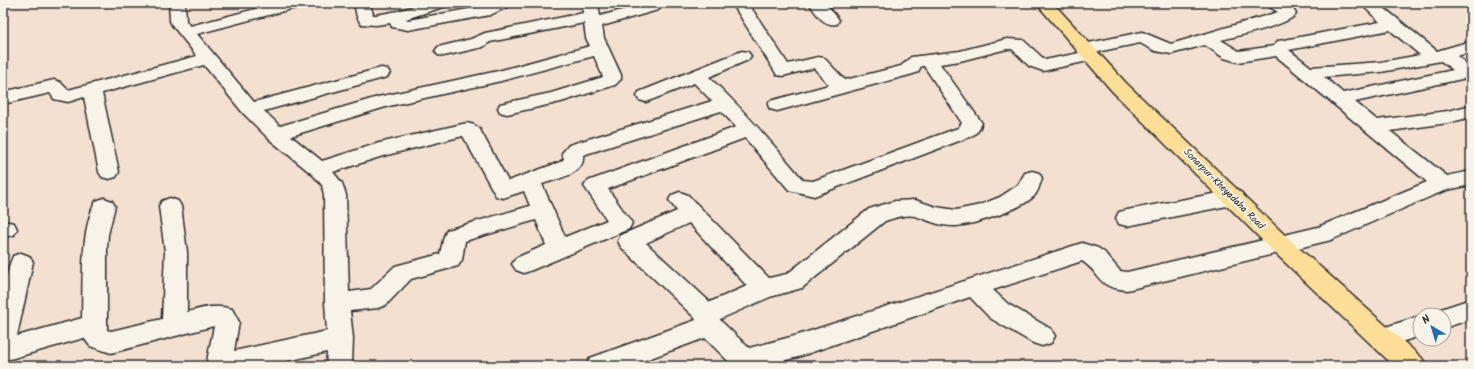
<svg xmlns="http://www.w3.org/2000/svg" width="1474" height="369" font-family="Kalam,sans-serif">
<rect width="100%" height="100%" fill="#f3e0d1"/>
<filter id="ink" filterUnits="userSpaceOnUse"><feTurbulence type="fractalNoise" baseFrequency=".025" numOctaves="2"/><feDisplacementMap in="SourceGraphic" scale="8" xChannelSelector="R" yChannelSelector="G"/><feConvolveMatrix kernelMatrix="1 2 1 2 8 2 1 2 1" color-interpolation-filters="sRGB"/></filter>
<g filter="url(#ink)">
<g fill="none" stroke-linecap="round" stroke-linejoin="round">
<defs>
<g id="minor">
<path d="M169,3H185L186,21L190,26L278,3H296L297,5L295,8L197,34L254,102L381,68L387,69L390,73L387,77L264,111L280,126L378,97L498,71L590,46L586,38L584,23L490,42L483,47L444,56L438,55L435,51L438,47L471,39L485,33L583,13L582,3H598L600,16L648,3L658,4L660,7L658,10L602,26L604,38L621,75V79L615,85L561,102L507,114L500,112L498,108L500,104L551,93L603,77L594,56L501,81L389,106L291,136L322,161L379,143L467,123L474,125L479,128L508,181L560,162L564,159L562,153L569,145L712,101L694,83L646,102L639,100L637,96L639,92L742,51L748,52L751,56L748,60L709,77C743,109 773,144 803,180L813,181L958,128L962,123L924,66H921L918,72L913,74L777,111L770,109L768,105L770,101L829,85L814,68L783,76L777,75L732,3H748L788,64L818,57L824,58L845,80L901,66L911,57L960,51L1007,39L1023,40L1045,60L1079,53L1076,49L1079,45L1142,32L1171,44L1278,12L1268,6L1266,3C1278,3 1291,1 1296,14C1289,25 1236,36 1221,40L1239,51L1274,46L1278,41L1284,40L1380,22L1360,3H1378L1437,51L1471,41V52L1457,56L1471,67V77L1355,102L1377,120L1448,111L1471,105V117L1448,123L1390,131L1447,176L1471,171V185L1447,190L1434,195L1331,240L1127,290C1095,287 1103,275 1082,261L993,290L1008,304L1051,329L1055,336L1051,343L1042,346L1033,343L990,318L970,297L798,357L763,366H733L705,338L629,366H586L590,358L696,320L695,318L621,247L618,241L621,235L677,211L669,200L672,195L680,192L688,195L769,278L787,274L869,209L895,201L915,200L936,207L956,210L980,205L1000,197L1018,185L1025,173L1032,171L1039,173L1042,178C1040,183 1039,190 1035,195C1023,209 975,225 956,226C941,227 928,220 915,216C905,214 894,218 885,221L802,288L770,297L720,319L721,321L749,348L798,335L1082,243L1098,248L1104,252L1120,271L1127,272L1318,227L1427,182L1276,56L1238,62L1224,58L1205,45L1171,54L1155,51L1140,43L1097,52L1100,55L1097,59L1043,71L1029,66L1012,49H1007L960,61L940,64L982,123L978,131L972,136L814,196L789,190L745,138L608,189L632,223L629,229L532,270L524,273L516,270L512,264L516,258L546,245L536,220L465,241L462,260L458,266L411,279L386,305L378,308L350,311L353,338L352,366H326L327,352L266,366H206L214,326L111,353L90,346L84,338L3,361C3,329 0,285 13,256L21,253L29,256L33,262L17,336L82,318C83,285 80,229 96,201L104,198L112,201L115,206L108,235L107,248V330L111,331L162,319L165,252L159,206L162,201L170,198L178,201L181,206L187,252V312C202,308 216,304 232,309L239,322L234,351L327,331L325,303L324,195L322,185L312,174L269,139L243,113L204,65L102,93L119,172L116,177L109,179L102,177L99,172L84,97L68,102L54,99L50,93L3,104V92L54,80L60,82L68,90L197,56L172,25L170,21ZM1390,30L1420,55L1381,62L1311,67L1289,50ZM1441,61L1453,70L1343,93L1324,77L1381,72ZM721,111L736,127L588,181L584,186L607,220L565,237L542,184C557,179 586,174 583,155ZM463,136L496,196L503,198L524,191L530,206L447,230L444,236L440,254L395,266L371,289L349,292L346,195L342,183L333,172L383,156ZM689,223L747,286L710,302L646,243Z"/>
<polygon points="354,3 370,3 373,15 376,15 398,11 424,3 448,3 446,6 406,19 408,20 485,6 491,3 512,3 510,6 490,15 408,30 392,27 390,23 376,25 361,24 357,17"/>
<path d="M809,3H826L839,20L837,24C823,27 816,13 809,3Z"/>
<polygon points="1234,190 1242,193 1245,198 1242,203 1127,226 1119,224 1116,218 1119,212 1127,210"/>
<polygon points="3,221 14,223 17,229 14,235 3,237"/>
<polygon points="1471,299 1471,319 1444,328 1444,315 1433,315 1435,311"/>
<polygon points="1420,316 1420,336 1382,348 1373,345 1369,338 1373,331"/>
</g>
<polygon id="major" points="1036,3 1053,3 1126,83 1289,239 1422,358 1426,366 1394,366 1273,251 1112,91"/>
</defs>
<use href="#minor" stroke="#2b2b2b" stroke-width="3"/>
<use href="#major" stroke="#2b2b2b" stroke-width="3"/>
<use href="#minor" fill="#f7f3e8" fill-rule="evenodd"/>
<use href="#major" fill="#fcde96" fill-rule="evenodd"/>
</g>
</g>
<g text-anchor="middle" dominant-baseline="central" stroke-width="4" stroke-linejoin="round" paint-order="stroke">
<g font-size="10" fill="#2b2b2b" stroke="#f7f3e8">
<text transform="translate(1224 189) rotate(45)">Sonarpur-Kheyadaha Road</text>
</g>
</g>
<rect width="1474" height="369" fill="none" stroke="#f7f3e8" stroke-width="16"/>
<rect x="8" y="8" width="1458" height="353" fill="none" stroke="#2b2b2b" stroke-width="1.5" filter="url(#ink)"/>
<g transform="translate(1432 327) rotate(322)"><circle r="19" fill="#f7f3e8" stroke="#a5a39c"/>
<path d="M0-3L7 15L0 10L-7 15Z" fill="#1f6fb2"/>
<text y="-6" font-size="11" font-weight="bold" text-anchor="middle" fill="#2b2b2b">N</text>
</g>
</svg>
